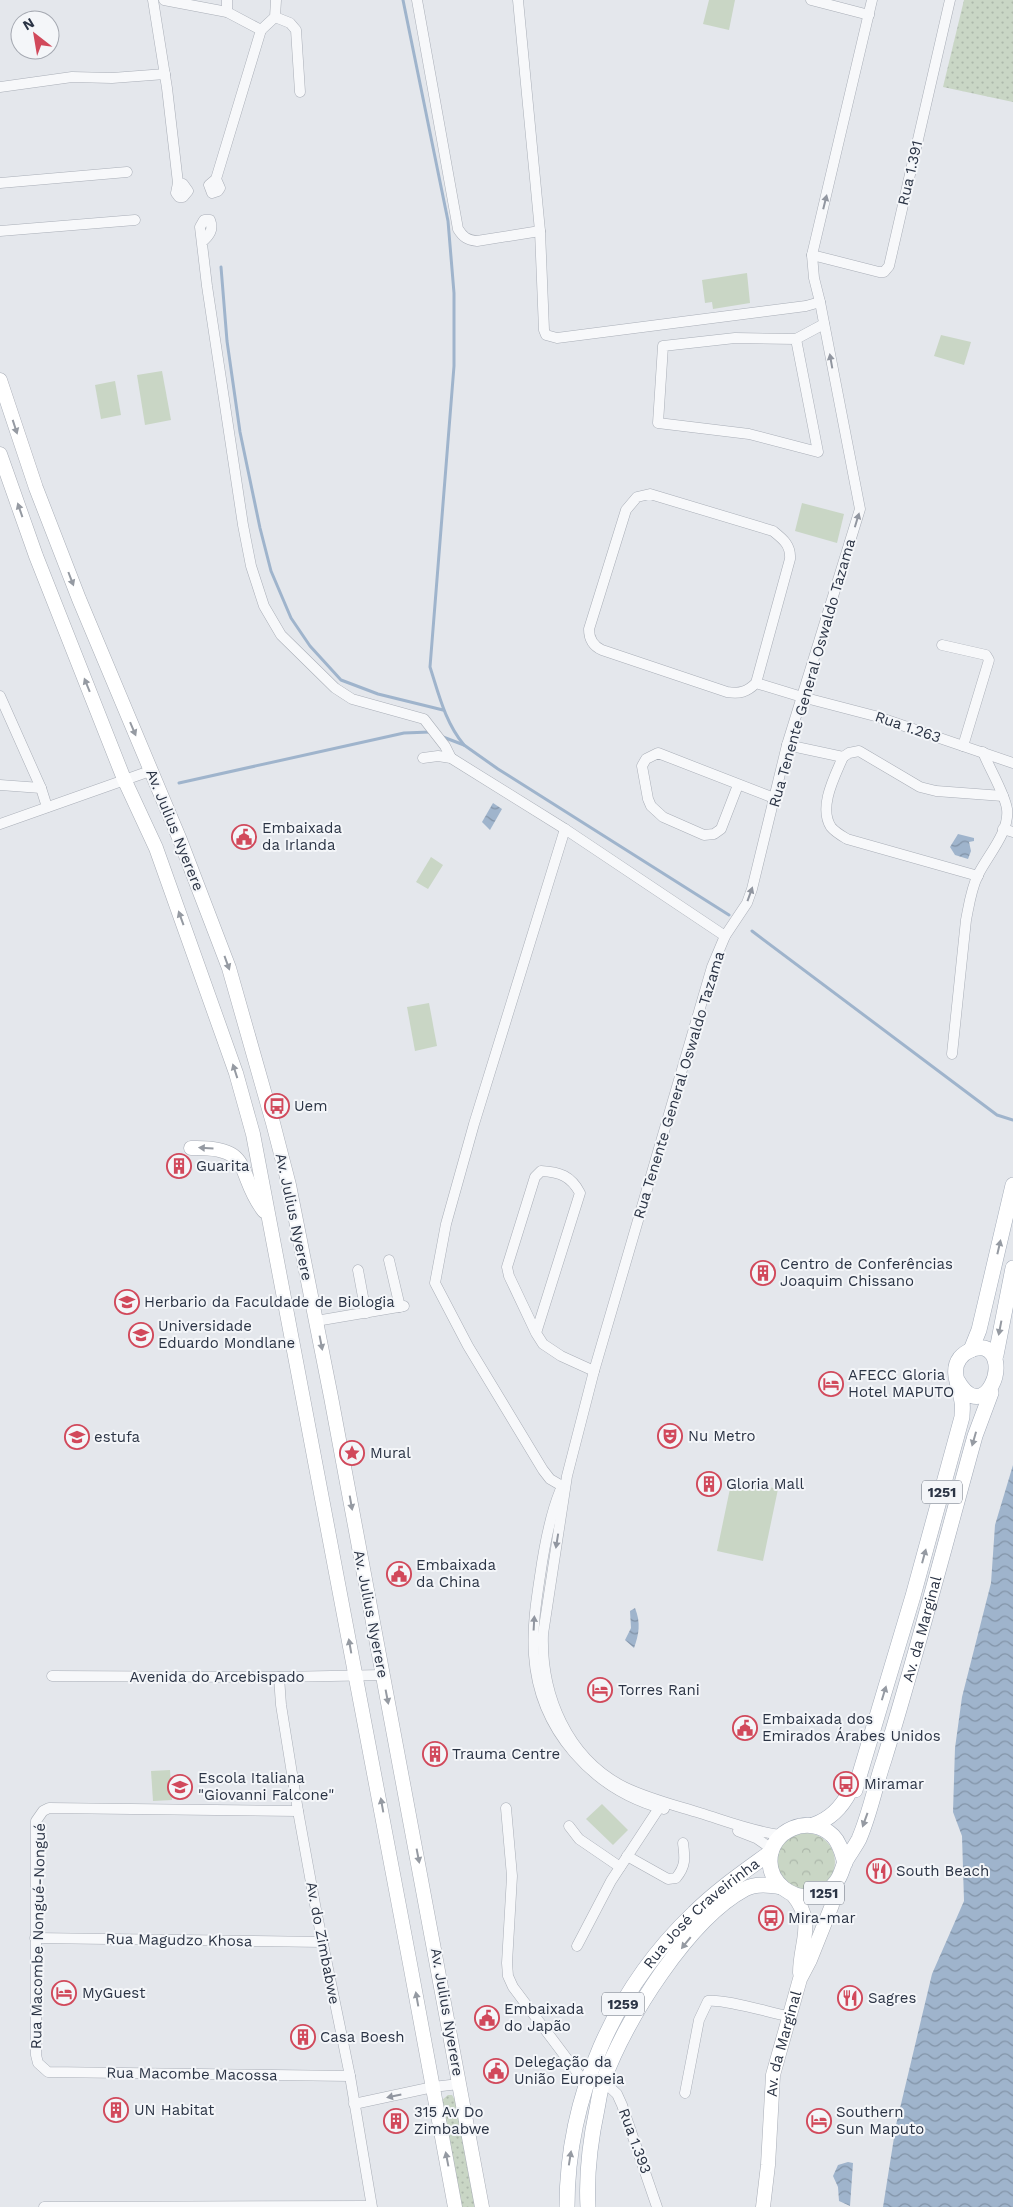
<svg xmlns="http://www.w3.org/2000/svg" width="1013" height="2207" font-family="'Work Sans',sans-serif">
<defs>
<pattern id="grass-dots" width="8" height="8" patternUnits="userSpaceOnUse" patternTransform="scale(1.25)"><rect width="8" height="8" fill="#c9d6c5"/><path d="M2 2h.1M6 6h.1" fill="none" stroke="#adb8ab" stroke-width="1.8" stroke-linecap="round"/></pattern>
<pattern id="forest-crowns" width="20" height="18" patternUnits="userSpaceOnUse" patternTransform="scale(1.25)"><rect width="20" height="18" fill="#c9d6c5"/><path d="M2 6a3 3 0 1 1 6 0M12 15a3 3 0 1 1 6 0" fill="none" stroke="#adb8ab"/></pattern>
<pattern id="water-waves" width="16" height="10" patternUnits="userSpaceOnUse" patternTransform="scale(1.25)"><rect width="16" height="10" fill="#9fb4cc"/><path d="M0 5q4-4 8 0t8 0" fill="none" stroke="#8293a7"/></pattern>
</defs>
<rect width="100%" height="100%" fill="#e4e7ec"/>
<g fill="url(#grass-dots)">
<polygon points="964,0 1013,0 1013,102 943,87"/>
<polygon points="448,2095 452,2095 455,2100 475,2207 461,2207 441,2101"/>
</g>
<circle fill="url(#forest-crowns)" cx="806" cy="1862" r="29"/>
<g fill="#c9d6c5">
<polygon points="709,0 735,0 729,30 703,24"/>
<polygon points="747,273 750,303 713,309 712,302 705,303 702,280"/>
<polygon points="941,335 971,342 964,365 934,356"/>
<polygon points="162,371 171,420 145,425 137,375"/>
<polygon points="115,381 121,415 101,419 95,385"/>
<polygon points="802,503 844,514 837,543 795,531"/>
<polygon points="431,857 443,865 428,889 416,882"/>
<polygon points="429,1003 437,1046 415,1051 407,1007"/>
<polygon points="732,1479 778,1489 763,1561 717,1551"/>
<polygon points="170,1770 172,1800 153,1801 151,1771"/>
<polygon points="602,1804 628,1830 613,1845 586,1819"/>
</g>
<g fill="url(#water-waves)">
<polygon points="493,803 502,809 490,830 482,822"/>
<polygon points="958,834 974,838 974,841 969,842 971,851 968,859 955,855 950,847"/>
<polygon points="1013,1465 1013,2207 883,2207 896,2125 932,1974 964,1901 962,1836 953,1812 955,1748 962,1697 991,1583 995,1525"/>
<path d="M635,1608C641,1623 639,1634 634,1648L625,1640L631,1628L630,1611Z"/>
<polygon points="848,2162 853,2163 850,2206 839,2201 838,2187 833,2176 838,2165"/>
</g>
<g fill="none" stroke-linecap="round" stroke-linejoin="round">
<g stroke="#9fb4cc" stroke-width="3">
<path d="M403,0L448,221L454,293V366L430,667C439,695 445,722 464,745"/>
<polyline points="221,267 227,341 240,432 260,528 271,571 291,618 310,646 341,680 378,694 443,710"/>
<polyline points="443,737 464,745 498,769 729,915"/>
<polyline points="179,783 404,733 430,732"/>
<polyline points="752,931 997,1115 1013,1120"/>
</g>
<defs>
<g id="street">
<polyline points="153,0 167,88 178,183 176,193 179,197 183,197 188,191 183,184 178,183"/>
<polyline points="164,0 227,12 261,30 216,179 209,185 212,193 218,191 220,188 216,179"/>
<polyline points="227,0 227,12"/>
<path d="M417,0L458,229C463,237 467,240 477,241L540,231"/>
<polyline points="518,0 540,231 544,330 546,335 557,338 806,306 820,302"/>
<polyline points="811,0 869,15"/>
<polyline points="275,17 290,23 296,30 300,92"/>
<polyline points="261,30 275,17 276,0"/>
<polyline points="0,87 72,77 112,78 165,74"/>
<polyline points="0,183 127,172"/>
<polyline points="0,231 135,220"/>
<path d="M202,242C209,236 214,230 210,220H204L200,227L207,286L243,525L251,566L264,606L281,635L335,688L352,699L424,719L445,746L451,758"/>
<polyline points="812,255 879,272 884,272 889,266 950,0"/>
<polyline points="796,339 735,338 663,346 658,423 749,434 818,452 796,339 824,324"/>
<polyline points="942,645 986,655 989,660 963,746"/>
<path d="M756,683C747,692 740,694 727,692L602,650C593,646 589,639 589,629L626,510L637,497L650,494L773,531C783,539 791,545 790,559L756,683L802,697L875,716L1013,763"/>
<polyline points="0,696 41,788 47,807"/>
<path d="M787,745L843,757C835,776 818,807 831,827C835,832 842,836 847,839L978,876"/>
<polyline points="843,757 849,753 859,751 920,787 936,791 1003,796"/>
<polyline points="423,758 438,756 451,758 565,829"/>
<polyline points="0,785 41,788"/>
<polyline points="738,785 721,829 714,834 704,835 663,817 651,806 648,799 642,766 646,759 658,753 774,798"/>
<polyline points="0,824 150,771"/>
<polyline points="1003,829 1013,832"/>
<path d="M952,1054L966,920C969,905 971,889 978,875C987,856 1010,832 1007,809C1005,794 989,768 983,752"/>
<polyline points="389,1260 400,1307"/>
<polyline points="358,1270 366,1313"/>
<polyline points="316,1321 404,1306"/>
<path d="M536,1333L580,1193C571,1176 560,1172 541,1171L535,1177L507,1267L509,1276L536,1333L543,1344L561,1356L594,1371"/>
<polyline points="562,1486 550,1479 543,1470 468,1346 435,1283 446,1224 474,1124 565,829 725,936"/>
<path d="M560,1491C549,1518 544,1548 540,1576C536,1602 532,1628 534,1655C539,1730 593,1790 664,1809"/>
<polyline points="52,1676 279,1677 383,1675"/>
<polyline points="279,1677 281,1705 298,1811 316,1910 350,2076 372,2207"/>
<polyline points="506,1808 512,1876 507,1963 508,1976 513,1987 586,2084"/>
<polyline points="298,1811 49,1808 43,1811 36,1821 36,2055 38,2063 48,2072 350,2076"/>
<polyline points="569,1826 579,1839 620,1867"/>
<polyline points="738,1831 756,1838 772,1849"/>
<path d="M781,1835C754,1832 726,1821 700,1813C674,1805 649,1799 624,1787C567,1758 541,1695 543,1634L567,1476L594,1371L712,967L725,936L747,903L752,889L787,745L860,509L820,302L814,278L812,255L872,0"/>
<path d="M627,1856L668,1879L676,1878C686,1866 685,1858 683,1843"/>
<polyline points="35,1938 323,1942"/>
<polyline points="577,1946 611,1881 659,1808"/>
<polyline points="603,2081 617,2094 622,2105 657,2207"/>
<path d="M685,2093L699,2020L708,2001C722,1998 771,2013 788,2016"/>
<polyline points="354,2104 433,2087 459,2084"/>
<polyline points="44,2207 371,2206"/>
</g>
<g id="secondary">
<polyline points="0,380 36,488 79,599 180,840 229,968 273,1123 289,1185 331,1397 482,2207"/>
<path d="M0,454L36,556L124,779L156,848L236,1073L253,1134C322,1491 389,1849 455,2207"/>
<path d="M191,1148C256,1146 235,1174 264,1211"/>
<path d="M793,1895C816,1923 800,1942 800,1973"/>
<path id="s1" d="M763,2207L768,2165L773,2075L800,1979L810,1960L832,1905L830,1889"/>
</g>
<g id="primary">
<polyline points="971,1350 979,1330 1013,1185"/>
<polyline points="996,1355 1013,1268"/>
<path d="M813,1825C831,1819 842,1807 850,1791L855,1790L913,1596L962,1417C962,1412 963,1406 962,1402C960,1387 950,1371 960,1358C966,1351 975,1347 984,1348C1013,1357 984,1428 957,1380"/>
<path id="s2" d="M845,1863C842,1853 840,1843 833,1836C810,1813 769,1830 770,1862C770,1873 775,1881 783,1888C800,1901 823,1901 836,1882C841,1876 842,1869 845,1862C849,1854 855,1847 859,1839C870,1814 875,1786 884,1760C917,1653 945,1544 975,1436L991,1393"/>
<path id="s3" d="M567,2207C567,2097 614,1989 694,1913C717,1890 745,1871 771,1852"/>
<path d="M588,2207C586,2173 590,2142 597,2109C599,2099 600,2088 604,2079C625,2020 689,1919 745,1889C756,1883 770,1885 782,1887"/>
</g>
</defs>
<use href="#street" stroke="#a9aeb7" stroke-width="11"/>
<use href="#secondary" stroke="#a9aeb7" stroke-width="15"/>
<use href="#primary" stroke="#a3abb8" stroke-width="16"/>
<use href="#street" stroke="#f7f8fa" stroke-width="10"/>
<use href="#secondary" stroke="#fff" stroke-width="14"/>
<use href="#primary" stroke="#fff" stroke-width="15"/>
</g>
<defs><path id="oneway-solid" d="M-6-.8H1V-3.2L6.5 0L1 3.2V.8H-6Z" transform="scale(1.25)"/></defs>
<g fill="#9196a0">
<use href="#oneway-solid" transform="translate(825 202) rotate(-76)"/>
<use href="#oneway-solid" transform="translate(831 361) rotate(-100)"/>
<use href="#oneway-solid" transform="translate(857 520) rotate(-73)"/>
<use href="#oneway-solid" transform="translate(750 894) rotate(-70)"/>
<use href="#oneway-solid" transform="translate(557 1541) rotate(99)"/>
<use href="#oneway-solid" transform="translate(534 1623) rotate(-87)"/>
<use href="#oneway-solid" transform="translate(394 2096) rotate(168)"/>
</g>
<g fill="#959aa2">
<use href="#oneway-solid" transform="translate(15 427) rotate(72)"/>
<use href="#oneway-solid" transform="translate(20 510) rotate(-109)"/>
<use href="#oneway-solid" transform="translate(71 579) rotate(69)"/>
<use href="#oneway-solid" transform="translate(87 685) rotate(-112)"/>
<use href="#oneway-solid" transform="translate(133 729) rotate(67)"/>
<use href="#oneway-solid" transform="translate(181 918) rotate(-110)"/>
<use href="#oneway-solid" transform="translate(227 963) rotate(70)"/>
<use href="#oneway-solid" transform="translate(235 1071) rotate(-108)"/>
<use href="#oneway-solid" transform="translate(206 1148) rotate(-177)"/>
<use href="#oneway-solid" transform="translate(999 1247) rotate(-77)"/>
<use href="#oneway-solid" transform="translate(1000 1328) rotate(101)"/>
<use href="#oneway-solid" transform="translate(321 1343) rotate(79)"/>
<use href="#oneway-solid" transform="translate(974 1439) rotate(106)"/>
<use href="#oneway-solid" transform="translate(351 1503) rotate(80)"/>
<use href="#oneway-solid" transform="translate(924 1556) rotate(-75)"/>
<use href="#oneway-solid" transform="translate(350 1646) rotate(-100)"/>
<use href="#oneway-solid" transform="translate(884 1693) rotate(-73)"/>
<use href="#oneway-solid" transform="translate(387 1697) rotate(79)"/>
<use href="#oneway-solid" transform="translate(382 1805) rotate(-100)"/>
<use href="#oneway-solid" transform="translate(865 1820) rotate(110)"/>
<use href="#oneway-solid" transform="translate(418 1856) rotate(79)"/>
<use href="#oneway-solid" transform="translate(686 1943) rotate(129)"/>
<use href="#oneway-solid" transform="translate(417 1999) rotate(-100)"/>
<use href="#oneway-solid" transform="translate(570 2158) rotate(-81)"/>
<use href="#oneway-solid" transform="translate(447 2159) rotate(-101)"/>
</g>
<defs>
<symbol id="civic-ring" viewBox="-11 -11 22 22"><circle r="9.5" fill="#f4f6f9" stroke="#d1495b" stroke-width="1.5"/><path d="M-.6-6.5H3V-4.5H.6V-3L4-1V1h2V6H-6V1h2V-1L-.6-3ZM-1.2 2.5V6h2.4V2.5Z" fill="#d1495b"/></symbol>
<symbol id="bus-ring" viewBox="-11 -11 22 22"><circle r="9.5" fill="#f4f6f9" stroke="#d1495b" stroke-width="1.5"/><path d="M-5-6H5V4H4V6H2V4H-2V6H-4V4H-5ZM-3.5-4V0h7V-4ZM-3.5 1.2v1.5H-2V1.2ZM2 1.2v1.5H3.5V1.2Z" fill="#d1495b"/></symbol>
<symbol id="building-ring" viewBox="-11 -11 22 22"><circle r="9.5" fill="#f4f6f9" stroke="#d1495b" stroke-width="1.5"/><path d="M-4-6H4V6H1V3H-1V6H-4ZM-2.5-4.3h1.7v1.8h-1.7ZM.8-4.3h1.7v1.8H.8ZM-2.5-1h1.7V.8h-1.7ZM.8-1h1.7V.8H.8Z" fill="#d1495b"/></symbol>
<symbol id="university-ring" viewBox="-11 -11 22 22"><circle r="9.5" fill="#f4f6f9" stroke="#d1495b" stroke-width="1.5"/><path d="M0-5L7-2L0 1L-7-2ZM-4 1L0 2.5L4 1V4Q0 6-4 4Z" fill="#d1495b"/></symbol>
<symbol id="hotel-ring" viewBox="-11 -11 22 22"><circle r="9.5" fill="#f4f6f9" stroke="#d1495b" stroke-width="1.5"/><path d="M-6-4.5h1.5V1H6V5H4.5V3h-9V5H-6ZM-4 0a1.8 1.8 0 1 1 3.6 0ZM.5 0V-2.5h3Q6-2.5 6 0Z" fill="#d1495b"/></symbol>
<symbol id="theatre-ring" viewBox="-11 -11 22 22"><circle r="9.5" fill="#f4f6f9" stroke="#d1495b" stroke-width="1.5"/><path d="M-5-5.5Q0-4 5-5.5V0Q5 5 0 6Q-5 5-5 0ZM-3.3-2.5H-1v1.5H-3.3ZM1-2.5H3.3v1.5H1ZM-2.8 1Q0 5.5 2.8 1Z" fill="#d1495b"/></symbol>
<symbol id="sight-ring" viewBox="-11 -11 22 22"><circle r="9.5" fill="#f4f6f9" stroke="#d1495b" stroke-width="1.5"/><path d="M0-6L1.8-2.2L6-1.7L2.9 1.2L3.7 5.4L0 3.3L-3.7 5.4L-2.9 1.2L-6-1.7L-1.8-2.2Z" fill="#d1495b"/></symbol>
<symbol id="school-ring" viewBox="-11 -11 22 22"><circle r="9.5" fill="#f4f6f9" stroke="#d1495b" stroke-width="1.5"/><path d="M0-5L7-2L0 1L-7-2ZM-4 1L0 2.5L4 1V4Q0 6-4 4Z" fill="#d1495b"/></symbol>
<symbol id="restaurant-ring" viewBox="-11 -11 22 22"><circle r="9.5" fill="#f4f6f9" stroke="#d1495b" stroke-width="1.5"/><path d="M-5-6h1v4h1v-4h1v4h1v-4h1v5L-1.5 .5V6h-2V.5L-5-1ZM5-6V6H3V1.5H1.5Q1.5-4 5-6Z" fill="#d1495b"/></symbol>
</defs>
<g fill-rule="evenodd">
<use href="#civic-ring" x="230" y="823" width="28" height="28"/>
<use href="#bus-ring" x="263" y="1092" width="28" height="28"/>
<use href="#building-ring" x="165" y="1152" width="28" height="28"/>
<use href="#building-ring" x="749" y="1259" width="28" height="28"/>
<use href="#university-ring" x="113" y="1288" width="28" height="28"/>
<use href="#university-ring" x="127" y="1321" width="28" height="28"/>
<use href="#hotel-ring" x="817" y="1370" width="28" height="28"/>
<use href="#theatre-ring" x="656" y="1422" width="28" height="28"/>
<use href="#university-ring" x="63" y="1423" width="28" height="28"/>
<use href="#sight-ring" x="338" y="1439" width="28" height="28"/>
<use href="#building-ring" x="695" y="1470" width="28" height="28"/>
<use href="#civic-ring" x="385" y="1560" width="28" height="28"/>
<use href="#hotel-ring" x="586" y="1676" width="28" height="28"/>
<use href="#civic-ring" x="731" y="1714" width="28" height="28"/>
<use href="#building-ring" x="421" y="1740" width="28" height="28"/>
<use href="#bus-ring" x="832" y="1770" width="28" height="28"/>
<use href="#school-ring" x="166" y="1773" width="28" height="28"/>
<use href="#restaurant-ring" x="865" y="1857" width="28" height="28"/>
<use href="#bus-ring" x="757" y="1904" width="28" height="28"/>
<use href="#hotel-ring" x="50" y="1979" width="28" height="28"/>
<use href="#restaurant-ring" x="836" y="1984" width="28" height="28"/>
<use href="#civic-ring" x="473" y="2004" width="28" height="28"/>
<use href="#building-ring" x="289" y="2023" width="28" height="28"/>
<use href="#civic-ring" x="482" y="2057" width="28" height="28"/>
<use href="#building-ring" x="102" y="2096" width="28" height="28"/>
<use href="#building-ring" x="382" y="2107" width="28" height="28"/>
<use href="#hotel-ring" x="805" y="2107" width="28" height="28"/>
</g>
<g text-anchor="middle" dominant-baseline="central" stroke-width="4" stroke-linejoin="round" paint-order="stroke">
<g fill="#f4f6f9" stroke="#676e7b" stroke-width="1">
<rect x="922" y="1480.5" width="40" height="23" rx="4"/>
<rect x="804" y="1881.5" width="40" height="23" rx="4"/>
<rect x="602" y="1992.5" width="42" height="23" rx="4"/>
</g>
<g font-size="14" font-weight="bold" fill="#2b3445">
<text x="942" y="1492">1251</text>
<text x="824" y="1893">1251</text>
<text x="623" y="2004">1259</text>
</g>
<g font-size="15" fill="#2b3445" stroke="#f4f6f9">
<text transform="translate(910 173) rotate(-77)">Rua 1.391</text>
<text transform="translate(812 673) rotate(-74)">Rua Tenente General Oswaldo Tazama</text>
<text transform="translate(908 727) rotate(19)">Rua 1.263</text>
<text transform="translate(175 830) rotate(68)">Av. Julius Nyerere</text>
<text transform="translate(679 1085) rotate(-73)">Rua Tenente General Oswaldo Tazama</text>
<text transform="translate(294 1217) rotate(78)">Av. Julius Nyerere</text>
<text transform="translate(371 1614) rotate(79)">Av. Julius Nyerere</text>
<text stroke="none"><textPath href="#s2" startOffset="475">Av. da Marginal</textPath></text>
<text x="217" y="1677">Avenida do Arcebispado</text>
<text stroke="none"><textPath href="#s3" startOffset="334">Rua José Craveirinha</textPath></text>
<text transform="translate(38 1936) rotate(-89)">Rua Macombe Nongué-Nongué</text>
<text transform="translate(179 1940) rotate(1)">Rua Magudzo Khosa</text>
<text transform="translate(323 1943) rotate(79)">Av. do Zimbabwe</text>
<text transform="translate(447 2012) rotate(80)">Av. Julius Nyerere</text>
<text stroke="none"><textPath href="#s1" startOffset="165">Av. da Marginal</textPath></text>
<text transform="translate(192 2074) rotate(1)">Rua Macombe Macossa</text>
<text transform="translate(635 2141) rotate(70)">Rua 1.393</text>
</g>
<g font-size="15" fill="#2b3445" stroke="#f4f6f9" text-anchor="start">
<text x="262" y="828">Embaixada<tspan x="262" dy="17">da Irlanda</tspan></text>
<text x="294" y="1106">Uem</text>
<text x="196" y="1166">Guarita</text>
<text x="780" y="1264">Centro de Conferências<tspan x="780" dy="17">Joaquim Chissano</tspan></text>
<text x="144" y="1302">Herbario da Faculdade de Biologia</text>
<text x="158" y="1326">Universidade<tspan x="158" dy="17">Eduardo Mondlane</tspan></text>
<text x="848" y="1375">AFECC Gloria<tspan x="848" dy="17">Hotel MAPUTO</tspan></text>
<text x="688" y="1436">Nu Metro</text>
<text x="94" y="1437">estufa</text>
<text x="370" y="1453">Mural</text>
<text x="726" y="1484">Gloria Mall</text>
<text x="416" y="1565">Embaixada<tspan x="416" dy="17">da China</tspan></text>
<text x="618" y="1690">Torres Rani</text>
<text x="762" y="1719">Embaixada dos<tspan x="762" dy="17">Emirados Árabes Unidos</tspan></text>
<text x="452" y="1754">Trauma Centre</text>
<text x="198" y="1778">Escola Italiana<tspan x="198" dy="17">"Giovanni Falcone"</tspan></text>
<text x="864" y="1784">Miramar</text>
<text x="896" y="1871">South Beach</text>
<text x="788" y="1918">Mira-mar</text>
<text x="82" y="1993">MyGuest</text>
<text x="868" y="1998">Sagres</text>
<text x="504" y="2009">Embaixada<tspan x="504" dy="17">do Japão</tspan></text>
<text x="320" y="2037">Casa Boesh</text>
<text x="514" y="2062">Delegação da<tspan x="514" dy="17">União Europeia</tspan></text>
<text x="134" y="2110">UN Habitat</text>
<text x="414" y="2112">315 Av Do<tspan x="414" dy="17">Zimbabwe</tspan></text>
<text x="836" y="2112">Southern<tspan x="836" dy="17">Sun Maputo</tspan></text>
</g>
</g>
<g transform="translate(35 35) rotate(329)"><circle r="24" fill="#f4f6f9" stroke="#a4a8b1"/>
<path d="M0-4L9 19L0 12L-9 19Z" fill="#d1495b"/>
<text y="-8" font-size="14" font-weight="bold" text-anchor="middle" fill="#2b3445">N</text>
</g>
</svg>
